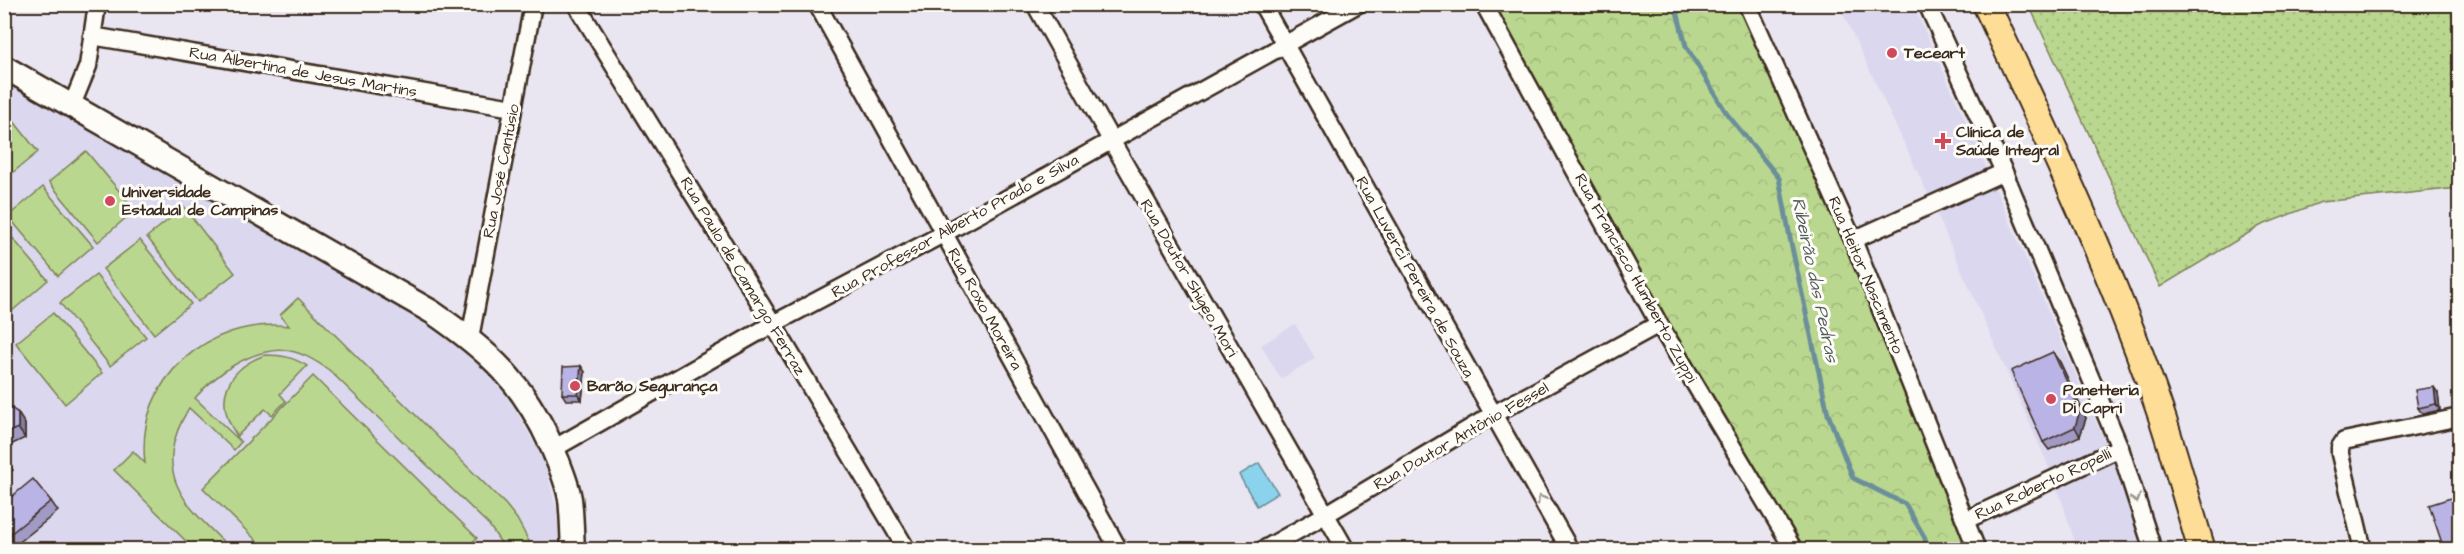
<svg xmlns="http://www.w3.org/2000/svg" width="2464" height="554" font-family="'Architects Daughter',sans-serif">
<defs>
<pattern id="grass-dots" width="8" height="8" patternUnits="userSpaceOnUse" patternTransform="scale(1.5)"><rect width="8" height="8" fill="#bad78f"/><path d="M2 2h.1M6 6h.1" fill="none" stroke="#a1b97b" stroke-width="1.8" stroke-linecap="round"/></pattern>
<pattern id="forest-crowns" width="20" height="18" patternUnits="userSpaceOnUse" patternTransform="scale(1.5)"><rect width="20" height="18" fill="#bad78f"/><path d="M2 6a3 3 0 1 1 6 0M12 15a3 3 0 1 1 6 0" fill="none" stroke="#a1b97b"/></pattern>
</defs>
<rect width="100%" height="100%" fill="#e9e6f2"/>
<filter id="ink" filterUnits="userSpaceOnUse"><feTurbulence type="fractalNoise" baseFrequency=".0167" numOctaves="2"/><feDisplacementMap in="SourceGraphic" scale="12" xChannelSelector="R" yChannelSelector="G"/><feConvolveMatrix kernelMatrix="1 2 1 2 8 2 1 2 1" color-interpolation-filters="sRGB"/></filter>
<g filter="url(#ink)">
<g fill="#dbd7ee">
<polygon points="1839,5 1913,5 1975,141 2096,422 2123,477 2147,549 2077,549 2061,498 2045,458 1926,190"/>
<polygon points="4,81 428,320 477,358 513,405 544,461 557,511 560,549 5,549"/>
<polygon points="1295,324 1315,358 1281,379 1261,345"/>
</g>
<polygon fill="url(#grass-dots)" stroke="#7a8056" stroke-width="1.5" points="2029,5 2459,5 2459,188 2321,202 2260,226 2160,287"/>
<polygon fill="url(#forest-crowns)" stroke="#7a8056" stroke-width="1.5" points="1484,5 1747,5 1975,549 1794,549"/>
<g fill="#bad78f" stroke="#7a8056" stroke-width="1.5">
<polygon points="5,110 38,152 5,179 4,179"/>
<polygon points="86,151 135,210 98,242 49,182"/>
<polygon points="43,187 93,246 58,276 8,216"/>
<polygon points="184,207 235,273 198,302 147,237"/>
<polygon points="5,229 48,280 11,312 5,304"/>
<polygon points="140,240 191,304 154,334 103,269"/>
<polygon points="96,275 146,337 110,366 60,303"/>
<path d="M298,298L506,505L517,519L533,549H505L489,525L329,370C316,361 299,350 282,350C248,351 217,373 195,398L241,442L234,450L189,408C149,474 185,505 231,549H194L114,470L133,451L145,463C135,379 209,317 289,326L280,315Z"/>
<polygon points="53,313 102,373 65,404 16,343"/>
<path d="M265,355C282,355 293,357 307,366L280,394L286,401L272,415L265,409L237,436C213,401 226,369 265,355Z"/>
<polygon points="313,376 477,538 465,549 265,549 203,488"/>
</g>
<polygon fill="#8bd3ec" stroke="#6b8f9a" stroke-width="1.5" points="1259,463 1278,493 1257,506 1239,475"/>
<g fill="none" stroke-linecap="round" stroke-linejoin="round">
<polyline stroke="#6b8f9a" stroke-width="5" points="1675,4 1686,46 1727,114 1779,178 1791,243 1828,414 1853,478 1905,504 1925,538 1926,550"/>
<defs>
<g id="minor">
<polyline points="576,4 773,324 907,550"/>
<polyline points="817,4 1119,550"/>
<polyline points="1035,4 1111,140 1346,550"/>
<polyline points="1262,4 1570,550"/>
<polyline points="1484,4 1659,324 1794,550"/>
<polyline points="1747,4 1853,240 1977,550"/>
<polyline points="1927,4 2004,172 2120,448 2153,550"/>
<polyline points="92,36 513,108"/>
<polyline points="72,105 88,66 97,4"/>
<polyline points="1853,240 2004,172"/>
<polyline points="470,338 533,4"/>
<polyline points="553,449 773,324 943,234 1358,4"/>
<polyline points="1966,520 2120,448"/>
<polyline points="1263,550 1325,515 1492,415 1659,324"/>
<polyline points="2363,550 2340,454 2340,447 2344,441 2460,417"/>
</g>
<path id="secondary" d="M4,67L432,312C490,352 523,382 552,447C559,464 567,481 570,499C572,516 572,533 573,550"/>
<path id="primary" d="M1986,4C2049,139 2114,274 2161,414C2176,459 2188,505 2202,550"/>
</defs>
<use href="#minor" stroke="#3b2a1e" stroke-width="21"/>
<use href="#secondary" stroke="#3b2a1e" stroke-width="27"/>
<use href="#primary" stroke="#3b2a1e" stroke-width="30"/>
<use href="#minor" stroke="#fdfcf7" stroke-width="16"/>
<use href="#secondary" stroke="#fdfcf7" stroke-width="22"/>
<use href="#primary" stroke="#fedd96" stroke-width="26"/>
</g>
<g fill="#a09ac5" stroke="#3b2a1e" stroke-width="1.5">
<polygon points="2053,352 2059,360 2086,418 2080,436 2049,450 2043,442"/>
<polygon points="581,366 585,372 582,400 566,400 562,394"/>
<polygon points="2438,393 2440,410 2422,414 2418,408"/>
<polygon points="4,406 25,424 25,438 4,448"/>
<polygon points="4,458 13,470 4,477"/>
<polygon points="51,501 58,511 11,549 4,549 4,503"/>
</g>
<g fill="#827da0" stroke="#3b2a1e" stroke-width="1.5">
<polygon points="2053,352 2059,360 2086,418 2080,436 2075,427"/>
<polygon points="581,366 585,372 582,400 578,394"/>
<polygon points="2434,387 2438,393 2440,410 2436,404"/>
<polygon points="18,413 25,424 25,438 18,428"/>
</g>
<g fill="#bab3e5" stroke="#3b2a1e" stroke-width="1.5">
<polygon points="2053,352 2080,410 2075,427 2043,442 2011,371"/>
<polygon points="581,366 578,394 562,394 563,367"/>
<polygon points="2434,387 2436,404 2418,408 2415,390"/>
<polygon points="7,405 18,413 18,428 4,434 4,406"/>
<polygon points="33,479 51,501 4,539 4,503"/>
<polygon points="2460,495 2460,549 2444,549 2429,505"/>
</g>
<defs><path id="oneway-chevron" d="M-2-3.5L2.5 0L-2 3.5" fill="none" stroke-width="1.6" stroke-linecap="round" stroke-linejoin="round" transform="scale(1.5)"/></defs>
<g stroke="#9c938a">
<use href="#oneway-chevron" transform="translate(1541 499) rotate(-120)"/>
<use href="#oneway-chevron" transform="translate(2136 499) rotate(72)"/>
</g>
</g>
<g fill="#d1495b" stroke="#fdfcf7" stroke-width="2">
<circle cx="1892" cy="53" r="6"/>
<path d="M1940 132h6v6h6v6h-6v6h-6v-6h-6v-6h6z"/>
<circle cx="110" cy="201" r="6"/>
<circle cx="575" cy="386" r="6"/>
<circle cx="2051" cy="399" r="6"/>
</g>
<g text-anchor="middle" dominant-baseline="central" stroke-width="6" stroke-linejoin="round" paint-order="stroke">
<g font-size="16" font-weight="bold" fill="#3b2a1e" stroke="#fdfcf7" text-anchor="start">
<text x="1904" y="53">Teceart</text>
<text x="1956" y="132">Clínica de<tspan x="1956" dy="18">Saúde Integral</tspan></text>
<text x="122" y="192">Universidade<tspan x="122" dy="18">Estadual de Campinas</tspan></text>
<text x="587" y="386">Barão Segurança</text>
<text x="2063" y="390">Panetteria<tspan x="2063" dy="18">Di Capri</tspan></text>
</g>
<g font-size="16" fill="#3b2a1e" stroke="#fdfcf7">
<text transform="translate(303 72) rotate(10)">Rua Albertina de Jesus Martins</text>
<text transform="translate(501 171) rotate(-79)">Rua José Cantúsio</text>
<text transform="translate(955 226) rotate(-29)">Rua Professor Alberto Prado e Silva</text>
<text transform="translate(1866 275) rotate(67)">Rua Heitor Nascimento</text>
<text transform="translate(743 276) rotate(59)">Rua Paulo de Camargo Ferraz</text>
<text transform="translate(1415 277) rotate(61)">Rua Luverci Pereira de Souza</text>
<text transform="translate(1189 278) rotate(60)">Rua Doutor Shigeo Mori</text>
<text transform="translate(1636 278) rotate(61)">Rua Francisco Humberto Zuppi</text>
<text transform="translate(985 309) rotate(61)">Rua Roxo Moreira</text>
<text transform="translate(1461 436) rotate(-30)">Rua Doutor Antônio Fessel</text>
<text transform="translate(2043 484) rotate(-25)">Rua Roberto Ropelli</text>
</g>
<g font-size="18" font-style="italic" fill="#535d5c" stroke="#fdfcf7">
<text transform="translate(1815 280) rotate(78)">Ribeirão das Pedras</text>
</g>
</g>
<rect width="2464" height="554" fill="none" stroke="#fdfcf7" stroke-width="24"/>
<rect x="12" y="12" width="2440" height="530" fill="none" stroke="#3b2a1e" stroke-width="2" filter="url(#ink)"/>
</svg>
